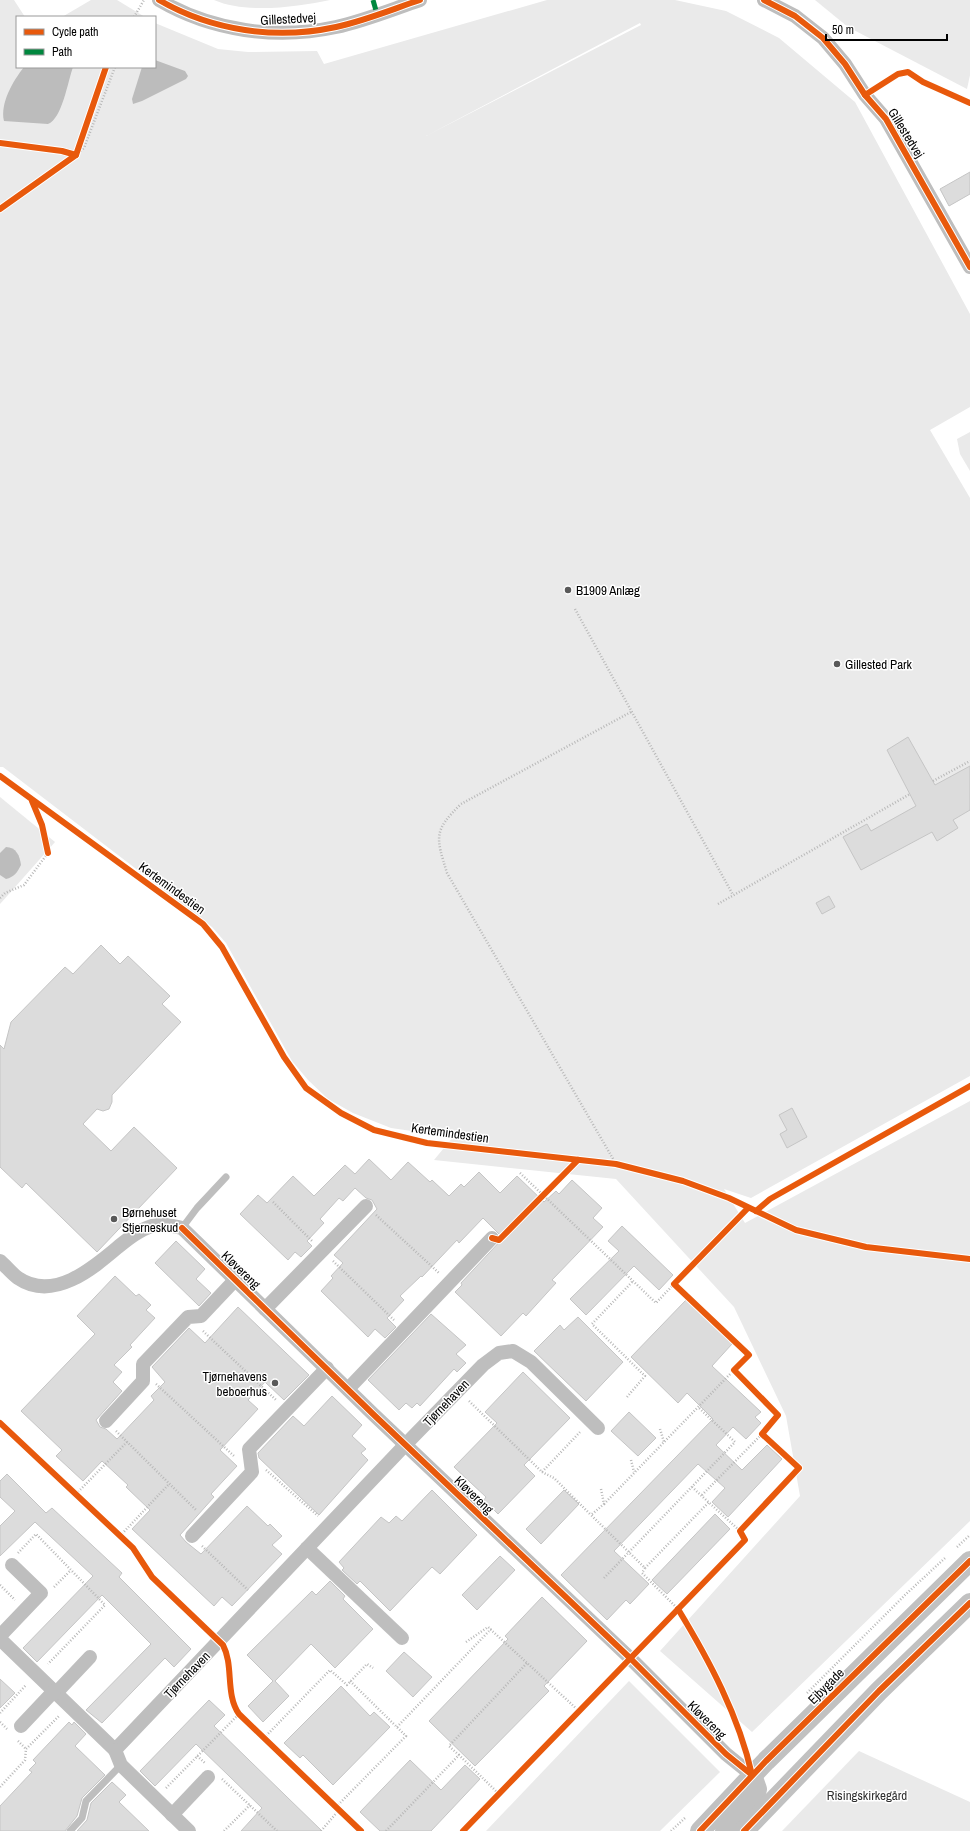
<svg xmlns="http://www.w3.org/2000/svg" width="970" height="1831" font-family="'Archivo Narrow',sans-serif">
<rect width="100%" height="100%" fill="#fff"/>
<g fill="#eaeaea" fill-rule="evenodd">
<path d="M0,0H14L25,17H17V67H155V23L218,49L248,52L317,51L324,64L547,0H675L726,11L779,38L855,102L970,314V407L930,430L970,498V1076L751,1198L724,1189L745,1223L970,1101V1521L752,1732L660,1651L800,1496L786,1416L734,1307L616,1179L434,1160L453,1137L391,1128L353,1113L328,1099L308,1080L292,1061L226,943L212,927L3,767H0ZM640,23L641,25L426,136Z"/>
<polygon points="91,0 117,0 145,17 62,17"/>
<path d="M214,0H330C297,7 246,14 214,0Z"/>
<polygon points="815,0 970,0 970,75 967,89 848,27"/>
<polygon points="970,432 970,471 960,454 957,439"/>
<polygon points="0,797 55,842 0,904"/>
<polygon points="629,1681 720,1772 660,1831 486,1831"/>
<polygon points="859,1751 970,1802 970,1831 782,1831"/>
</g>
<g fill="#bcbcbc">
<polygon points="155,60 185,71 188,76 186,79 142,101 133,104 132,99 142,67 155,67"/>
<path d="M24,67H73C68,81 62,119 48,124L4,121C0,103 13,81 24,67Z"/>
<path d="M6,847C16,847 20,856 21,865C17,873 14,877 6,879L0,875V853Z"/>
</g>
<g fill="#dcdcdc" stroke="#c5c5c5">
<polygon points="970,172 970,194 949,206 940,189"/>
<polygon points="908,737 935,785 970,766 970,810 953,820 958,828 937,841 932,832 861,870 843,837 867,824 871,831 916,806 887,750"/>
<polygon points="829,896 835,907 822,914 816,903"/>
<polygon points="101,945 120,964 128,956 170,996 162,1004 181,1022 112,1095 112,1102 109,1109 103,1111 97,1109 83,1124 111,1151 134,1127 177,1168 97,1252 26,1183 22,1188 0,1167 0,1045 4,1049 11,1022 65,967 73,974"/>
<polygon points="792,1108 807,1137 787,1148 780,1134 787,1130 779,1115"/>
<polygon points="369,1159 391,1180 408,1162 430,1182 432,1180 449,1196 461,1184 464,1187 479,1172 500,1193 517,1176 544,1202 556,1191 559,1194 572,1180 602,1208 593,1218 603,1227 552,1280 556,1283 526,1316 523,1313 501,1336 455,1292 462,1285 461,1283 503,1238 483,1218 459,1243 457,1240 422,1277 421,1276 400,1296 404,1300 387,1318 396,1327 385,1338 375,1329 368,1337 321,1291 333,1278 331,1276 343,1263 334,1255 377,1209 372,1200 366,1198 355,1188 343,1201 339,1198 320,1219 324,1223 307,1241 312,1246 301,1257 295,1252 288,1260 240,1214 258,1195 267,1203 293,1176 314,1196 345,1165 355,1174"/>
<polygon points="622,1226 673,1275 659,1290 634,1266 586,1315 570,1299 619,1251 608,1241"/>
<polygon points="176,1241 205,1269 196,1279 211,1293 199,1306 155,1263"/>
<polygon points="115,1276 136,1296 139,1294 151,1305 146,1310 155,1318 130,1345 132,1347 114,1365 122,1372 113,1382 122,1391 96,1420 100,1427 106,1429 117,1439 154,1400 151,1396 165,1382 152,1367 189,1328 205,1343 238,1307 309,1375 284,1400 265,1382 248,1400 258,1409 220,1450 237,1466 211,1494 214,1497 180,1535 186,1542 201,1554 247,1506 268,1526 270,1524 282,1536 272,1545 282,1554 232,1606 222,1597 214,1606 132,1529 150,1510 126,1487 128,1485 102,1461 83,1481 56,1456 62,1450 21,1411 95,1334 77,1316"/>
<polygon points="686,1300 732,1344 712,1366 761,1412 755,1417 761,1423 746,1439 733,1427 716,1445 742,1470 767,1445 782,1459 728,1517 712,1502 725,1488 698,1464 614,1551 649,1584 630,1604 626,1600 607,1620 561,1575 713,1419 687,1393 678,1403 631,1357"/>
<polygon points="431,1314 466,1345 456,1354 466,1363 457,1372 454,1369 420,1406 417,1403 412,1408 406,1403 399,1410 368,1380"/>
<polygon points="578,1317 623,1362 586,1401 534,1351 560,1325 564,1330"/>
<polygon points="523,1372 570,1418 524,1465 535,1476 498,1514 484,1500 486,1497 454,1467 497,1423 485,1412"/>
<polygon points="332,1396 362,1425 352,1436 366,1449 361,1453 368,1460 319,1515 259,1458 258,1453 293,1416 304,1426"/>
<polygon points="629,1412 656,1438 638,1456 611,1431"/>
<polygon points="7,1474 46,1513 52,1508 122,1573 119,1577 191,1649 174,1667 165,1658 102,1723 86,1710 151,1644 102,1595 37,1662 23,1648 93,1576 35,1522 0,1556 0,1526 15,1511 0,1497 0,1481"/>
<polygon points="432,1490 477,1535 440,1574 432,1567 390,1611 360,1581 357,1584 342,1570 344,1568 339,1562 381,1517 389,1523 396,1516 402,1521"/>
<polygon points="564,1490 579,1504 541,1544 526,1529"/>
<polygon points="715,1514 730,1529 667,1594 652,1580"/>
<polygon points="500,1556 515,1570 477,1610 462,1595"/>
<polygon points="330,1581 345,1596 343,1599 373,1629 335,1668 311,1644 275,1681 289,1696 263,1722 248,1706 273,1681 247,1655 312,1591 316,1595"/>
<polygon points="542,1597 587,1641 544,1686 549,1691 475,1766 429,1721 508,1639 505,1636"/>
<polygon points="404,1652 432,1677 413,1697 386,1671"/>
<polygon points="0,1679 15,1693 0,1708"/>
<polygon points="341,1686 370,1716 374,1712 390,1727 333,1785 303,1755 300,1758 284,1743"/>
<polygon points="209,1700 225,1715 214,1726 322,1831 241,1831 262,1808 196,1744 155,1786 140,1771"/>
<polygon points="69,1722 72,1725 74,1722 86,1734 75,1746 105,1775 82,1798 77,1816 65,1831 0,1831 0,1806 32,1772 29,1770 36,1763 33,1760"/>
<polygon points="410,1760 441,1790 465,1765 480,1779 431,1831 380,1831 360,1812"/>
<polygon points="112,1782 126,1795 119,1802 149,1831 77,1831 87,1820 91,1803"/>
</g>
<g fill="none" stroke-linecap="round" stroke-linejoin="round">
<g stroke="#b8b8b8" stroke-width="2.5" stroke-dasharray="1 2" stroke-linecap="butt">
<polyline points="134,17 144,0"/>
<polyline points="76,155 84,148 115,67"/>
<polyline points="575,609 733,895"/>
<polyline points="933,781 970,761"/>
<polyline points="0,898 5,893 24,885 48,853"/>
<polyline points="718,904 910,794"/>
<path d="M616,1164L447,873C436,837 433,831 461,804L631,712"/>
<polyline points="520,1173 656,1303 674,1284"/>
<polyline points="273,1202 312,1241"/>
<polyline points="376,1215 439,1273"/>
<polyline points="333,1261 394,1320"/>
<polyline points="203,1331 276,1400"/>
<polyline points="156,1384 235,1457"/>
<polyline points="627,1397 645,1376 592,1324 633,1281"/>
<polyline points="469,1401 542,1472 581,1431"/>
<polyline points="660,1429 664,1442"/>
<polyline points="116,1431 196,1510"/>
<polyline points="631,1460 634,1472"/>
<polyline points="266,1470 318,1516"/>
<polyline points="542,1472 554,1478 591,1515"/>
<polyline points="692,1487 740,1531"/>
<polyline points="601,1489 604,1504 591,1515 645,1568 709,1502"/>
<polyline points="76,1494 127,1442"/>
<polyline points="702,1495 762,1434"/>
<polyline points="604,1504 734,1370"/>
<polyline points="120,1536 169,1484"/>
<polyline points="202,1546 248,1590"/>
<polyline points="957,1547 970,1535"/>
<polyline points="18,1553 36,1534 105,1605 48,1664"/>
<polyline points="645,1568 642,1573 678,1609"/>
<polyline points="604,1578 735,1442 698,1407"/>
<polyline points="0,1585 15,1600"/>
<polyline points="54,1587 71,1570"/>
<polyline points="466,1642 488,1627 579,1711"/>
<polyline points="807,1693 905,1595 945,1558"/>
<polyline points="0,1713 26,1685"/>
<polyline points="0,1722 7,1729"/>
<polyline points="397,1727 491,1629"/>
<polyline points="264,1738 330,1670 347,1685 367,1664 373,1668"/>
<polyline points="18,1741 26,1749"/>
<polyline points="459,1755 449,1746 527,1663"/>
<polyline points="197,1756 205,1763"/>
<polyline points="222,1779 277,1831"/>
<polyline points="0,1787 25,1760 26,1749 59,1716"/>
<polyline points="166,1788 239,1714"/>
<polyline points="336,1807 406,1736 350,1681"/>
<polyline points="224,1831 250,1805"/>
<polyline points="321,1831 339,1810"/>
<polyline points="386,1831 459,1755 499,1794"/>
<polyline points="671,1831 686,1817"/>
</g>
<g stroke="#bebebe" stroke-width="7">
<polyline points="182,1228 197,1208 226,1177"/>
<polyline points="70,1831 82,1818 86,1801 121,1765"/>
</g>
<g stroke="#bebebe" stroke-width="14">
<path d="M159,0C212,31 276,40 336,27C364,21 393,9 420,0"/>
<polyline points="764,0 795,16 823,38 845,64 865,95 886,119 970,267"/>
<path d="M0,1261C6,1266 11,1273 18,1278C53,1302 92,1269 118,1247C128,1239 139,1230 152,1226C161,1223 173,1226 182,1228L373,1414L630,1658L726,1754L752,1775"/>
<polyline points="265,1309 366,1206"/>
<polyline points="348,1389 492,1238"/>
<polyline points="106,1421 143,1381 143,1364 188,1317 201,1316 235,1280"/>
<polyline points="192,1536 252,1472 249,1449 327,1368"/>
<polyline points="307,1548 402,1638"/>
<polyline points="0,1636 41,1593 12,1565"/>
<polyline points="0,1639 115,1750 406,1444 483,1365 499,1353 513,1351 531,1362 598,1428"/>
<polyline points="56,1693 90,1657"/>
<polyline points="21,1726 54,1691"/>
<polyline points="115,1750 121,1765 189,1831"/>
<polyline points="172,1815 208,1777"/>
</g>
<g stroke="#c1c1c1" stroke-width="20">
<polyline points="700,1831 766,1761 970,1561"/>
<polyline points="725,1831 755,1797 757,1789 752,1775"/>
<polyline points="744,1831 879,1691 970,1603"/>
</g>
<polyline stroke="#00873e" stroke-width="5" stroke-dasharray="10 5" stroke-linecap="butt" points="373,0 377,14"/>
<defs>
<g id="cycleway">
<path d="M159,0C212,31 276,40 336,27C364,21 393,9 420,0"/>
<polyline points="764,0 795,16 823,38 845,64 865,95 886,119 970,267"/>
<polyline points="865,95 898,74 908,72 923,82 970,103"/>
<polyline points="0,143 62,151 76,155"/>
<polyline points="0,209 76,155 106,67"/>
<polyline points="0,776 203,924 222,947 284,1057 306,1088 341,1113 374,1130 427,1143 616,1164 683,1181 729,1198 796,1230 866,1247 970,1259"/>
<polyline points="32,801 42,825 48,853"/>
<polyline points="756,1211 770,1199 970,1086"/>
<polyline points="182,1228 373,1414 630,1658 726,1754 752,1775"/>
<polyline points="492,1238 499,1240 578,1160"/>
<path d="M0,1423L133,1548L152,1577L223,1645C234,1666 225,1694 239,1714L361,1831"/>
<path d="M678,1609C709,1660 739,1716 752,1775"/>
<polyline points="463,1831 745,1540 740,1531 799,1468 762,1434 778,1415 734,1370 749,1355 674,1284 748,1208"/>
<polyline points="700,1831 766,1761 970,1561"/>
<polyline points="744,1831 879,1691 970,1603"/>
</g>
</defs>
<use href="#cycleway" stroke="#fff" stroke-width="8"/>
<use href="#cycleway" stroke="#e8590c" stroke-width="6"/>
</g>
<g fill="#595959" stroke="#fff" stroke-width="1.5">
<circle cx="568" cy="590" r="4"/>
<circle cx="837" cy="664" r="4"/>
<circle cx="114" cy="1219" r="4"/>
<circle cx="275" cy="1383" r="4"/>
</g>
<g text-anchor="middle" dominant-baseline="central" stroke-width="3" stroke-linejoin="round" paint-order="stroke">
<g font-size="13" fill="#000" stroke="#fff">
<text transform="translate(288 19) rotate(-3)">Gillestedvej</text>
<text transform="translate(906 133) rotate(58)">Gillestedvej</text>
<text transform="translate(172 888) rotate(36)">Kertemindestien</text>
<text transform="translate(450 1133) rotate(8)">Kertemindestien</text>
<text transform="translate(241 1270) rotate(44)">Kløvereng</text>
<text transform="translate(446 1403) rotate(-46)">Tjørnehaven</text>
<text transform="translate(474 1495) rotate(44)">Kløvereng</text>
<text transform="translate(187 1675) rotate(-46)">Tjørnehaven</text>
<text transform="translate(826 1686) rotate(-45)">Ejbygade</text>
<text transform="translate(707 1720) rotate(45)">Kløvereng</text>
</g>
<g font-size="13" fill="#000" stroke="#fff" text-anchor="start">
<text x="576" y="590">B1909 Anlæg</text>
<text x="845" y="664">Gillested Park</text>
<text x="122" y="1212">Børnehuset<tspan x="122" dy="15">Stjerneskud</tspan></text>
<text x="267" y="1376" text-anchor="end">Tjørnehavens<tspan x="267" dy="15">beboerhus</tspan></text>
</g>
<g font-size="13" fill="#2f2f2f" stroke="#fff">
<text x="867" y="1795">Risingskirkegård</text>
</g>
</g>
<rect x="16" y="16" width="140" height="52" fill="#ffffff" stroke="#999999"/>
<rect x="24" y="29" width="20" height="6" fill="#e8590c" stroke="#999999"/>
<text x="52" y="36" font-size="12" fill="#000000">Cycle path</text>
<rect x="24" y="49" width="20" height="6" fill="#00873e" stroke="#999999"/>
<text x="52" y="56" font-size="12" fill="#000000">Path</text>
<path d="M826 34v6h121v-6" fill="none" stroke="#000000" stroke-width="2"/>
<text x="832" y="34" font-size="12" fill="#000000" stroke="#ffffff" stroke-width="3" paint-order="stroke">50 m</text>
</svg>
